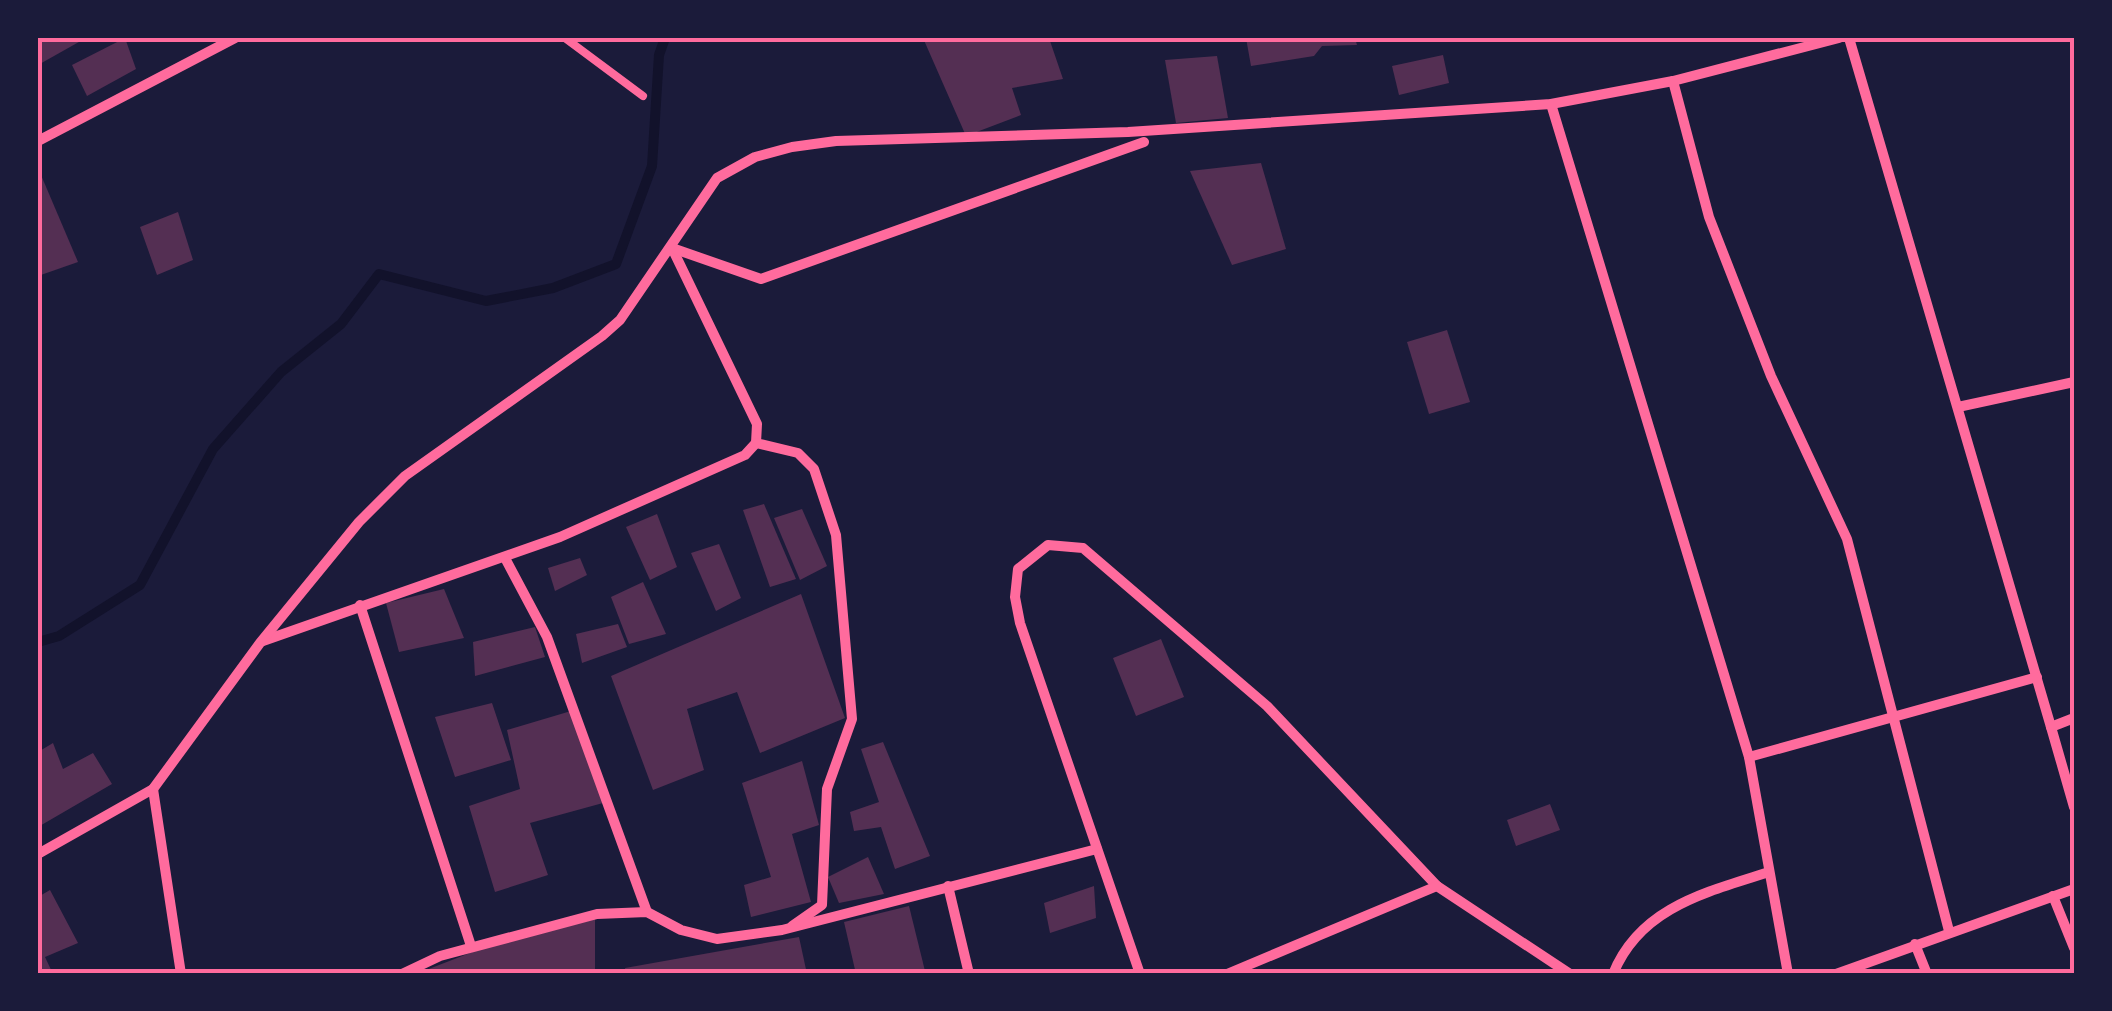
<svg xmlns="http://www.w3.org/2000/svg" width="2112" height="1011" font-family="Karla,sans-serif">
<rect width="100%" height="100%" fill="#1b1b3a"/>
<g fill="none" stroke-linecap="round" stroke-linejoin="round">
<polyline stroke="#12122b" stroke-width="10" points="38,642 59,636 140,585 213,449 281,372 341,324 379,274 486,301 553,288 616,264 652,166 659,55 665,38"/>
</g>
<g fill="#542f53">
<polygon points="38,38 86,38 38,65"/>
<polygon points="125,38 136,69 87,96 72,65"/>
<polygon points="923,38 1049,38 1063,79 1012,88 1021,115 966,136"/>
<polygon points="1246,38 1355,38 1357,45 1322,46 1314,56 1251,66"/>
<polygon points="1443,55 1449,83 1399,95 1392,66"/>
<polygon points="1217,56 1228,118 1176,123 1165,60"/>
<polygon points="1261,163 1286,249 1232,265 1190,171"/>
<polygon points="38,168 78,262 38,276"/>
<polygon points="178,212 193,260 157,275 140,227"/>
<polygon points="1447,330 1470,402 1429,414 1407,342"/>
<polygon points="764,504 796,579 770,587 743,510"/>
<polygon points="802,509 827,566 800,580 774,518"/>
<polygon points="657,514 677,567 650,580 626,527"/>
<polygon points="719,544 741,598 716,611 691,553"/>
<polygon points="580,558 587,575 555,591 548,568"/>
<polygon points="643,582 666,634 629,644 611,597"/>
<polygon points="444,589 464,638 399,652 386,603"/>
<polygon points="801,594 845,718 760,753 737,692 687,709 704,770 653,790 611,676"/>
<polygon points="618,624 627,647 582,663 576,634"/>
<polygon points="535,627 545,657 475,676 473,642"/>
<polygon points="1161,639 1184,697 1136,716 1113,658"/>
<polygon points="492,703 511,760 455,777 435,717"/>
<polygon points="571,711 603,803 530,823 548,875 495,892 469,806 520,789 507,730"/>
<polygon points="883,742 930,856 895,869 881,827 854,831 850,812 879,802 861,749"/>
<polygon points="53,743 63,769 93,753 112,784 38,827 38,752"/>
<polygon points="802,761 819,825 792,834 811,902 751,917 744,885 771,877 742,783"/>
<polygon points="1550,804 1560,830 1516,846 1507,820"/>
<polygon points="868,857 884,894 839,903 828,877"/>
<polygon points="1094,886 1096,918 1050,933 1044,903"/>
<polygon points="50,890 78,943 45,957 53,974 38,974 38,897"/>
<polygon points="909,906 925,971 856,974 844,922"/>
<polygon points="595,919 595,974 416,974 475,951"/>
<polygon points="799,937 807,974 626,974 625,968"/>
</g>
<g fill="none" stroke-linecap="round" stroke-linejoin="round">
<polyline stroke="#ff6b9d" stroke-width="8" points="565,38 643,96"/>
<g stroke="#ff6b9d" stroke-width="10">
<polyline points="1849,38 2051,727"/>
<polyline points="1673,81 1709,217 1771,376 1847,539 1949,931"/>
<polyline points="1551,104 1749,757 1788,974"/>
<polyline points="38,141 235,38"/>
<polyline points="672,248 757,424 756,443 798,453 814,469 836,535 852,719 827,789 822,905 792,926"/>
<polyline points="672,248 761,279 1144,142"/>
<polyline points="1958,407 2074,382"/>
<polyline points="505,558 547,637 647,912"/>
<polyline points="360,605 471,946"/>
<polyline points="263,641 560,537 745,455 756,443"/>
<polyline points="2074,718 2051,727 2074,807"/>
<polyline points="1749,757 2037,677"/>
<polyline points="153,789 181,974"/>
<polyline points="38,854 153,789 260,643 359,522 405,476 602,336 620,320 717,178 755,157 792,147 836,141 1128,132 1551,104 1673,81 1839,38"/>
<polyline points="948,886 969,974"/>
<polyline points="2053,896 2074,948"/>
<polyline points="1915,944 1927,974"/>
<polyline points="402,974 440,956 597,914 647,912 681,930 717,939 782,930 1097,849"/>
<polyline points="1140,974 1020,623 1015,597 1018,569 1048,545 1083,548 1267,706 1437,886 1570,974"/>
<polyline points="1227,974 1437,886"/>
<path d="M1613,974C1640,907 1707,892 1769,872"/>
<polyline points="1836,974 2074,889"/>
</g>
</g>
<rect width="2112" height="1011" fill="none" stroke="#1b1b3a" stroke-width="80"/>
<rect x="40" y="40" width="2032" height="931" fill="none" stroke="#ff6b9d" stroke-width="4"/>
</svg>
